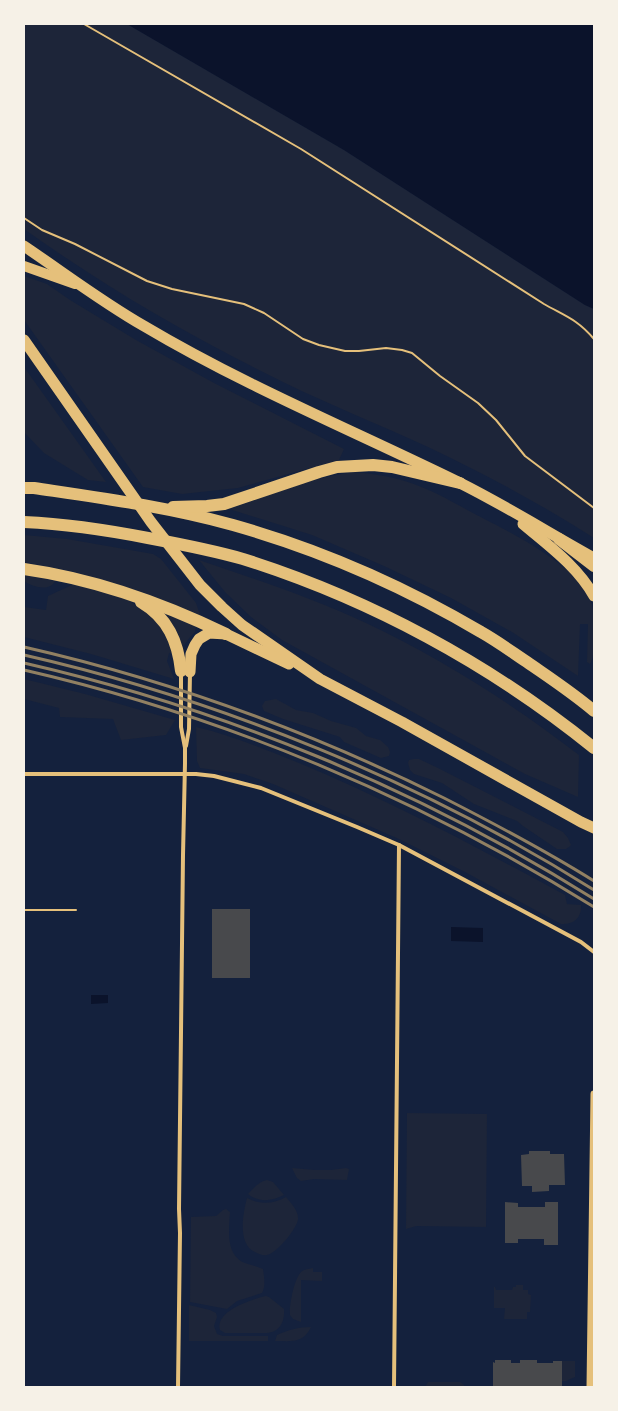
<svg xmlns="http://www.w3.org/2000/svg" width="618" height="1411" font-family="'Exo 2',sans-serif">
<rect width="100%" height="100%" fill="#14213d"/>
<g fill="#1d2539">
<path d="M24,24H127L344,150L585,305L594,309V538C541,504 485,474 428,447C381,425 332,406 285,383C218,350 152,314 89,273C67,259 45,244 24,229Z"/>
<polygon points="24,276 47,284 70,300 136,340 214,383 344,449 339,460 238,488 182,494 143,487 24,320"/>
<polygon points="24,367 106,482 88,480 44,453 24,432"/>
<path d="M355,472C373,474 390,476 408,482C430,489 451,501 471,512C507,531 572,561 590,599C595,611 594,622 594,635C594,645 595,655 590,664L587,662L588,624H580L578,676L512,632L451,598L384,566L312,535L229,509C270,495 311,477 355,472Z"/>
<polygon points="24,535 67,539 153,554 161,559 196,603 200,615 145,593 75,572 24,562"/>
<path d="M199,560C255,579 312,598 366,623C442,659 513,704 579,755L578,797L525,774L282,640L251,617L225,592Z"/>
<path d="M24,575L55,581C50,592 32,587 24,581Z"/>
<polygon points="74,584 126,599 142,609 157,622 167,637 174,652 169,653 167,661 174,679 91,654 24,637 24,607 46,610 48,596"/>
<polygon points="164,615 181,619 196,626 195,632 190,637 182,648"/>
<polygon points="24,679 85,694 175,720 166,735 121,740 113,719 60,717 59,708 24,699"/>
<polygon points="276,699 296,710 313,713 331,721 356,728 366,736 380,740 388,747 390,752 389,756 381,758 344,742 340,737 283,719 264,711 262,706 265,701"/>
<path d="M196,727C231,735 266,750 299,763C391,801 478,848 565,895L567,904L581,905C582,917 574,925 561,924L465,872L399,839L273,784L244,774L200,768L197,761Z"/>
<polygon points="414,759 419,759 438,768 563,832 568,838 571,845 569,847 566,849 557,849 523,826 517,821 474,804 442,783 414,774 410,770 408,763 409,760"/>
<polygon points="407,1113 487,1114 486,1227 416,1226 406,1229"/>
<polygon points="292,1168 315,1170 331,1170 346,1168 349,1169 347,1180 314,1179 301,1181 297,1178"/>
<path d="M267,1180L273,1182L284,1195C272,1201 259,1203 248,1194C254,1188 258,1182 267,1180Z"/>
<path d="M286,1197C291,1203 298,1210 298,1218C299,1227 276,1254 267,1255C263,1256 259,1254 255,1252C237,1244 243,1213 247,1198C260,1205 274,1204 286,1197Z"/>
<path d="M226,1209L230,1212C229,1229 225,1255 245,1263C251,1265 257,1266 263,1269C264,1277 266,1286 262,1293L237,1301L227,1309L190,1302L191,1217L216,1216L223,1210Z"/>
<path d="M313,1268V1272H322V1281L301,1280V1322L293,1319L290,1315C289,1306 294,1279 301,1272C304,1269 309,1269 313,1268Z"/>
<polygon points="516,1285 523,1285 523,1290 528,1290 528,1294 531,1295 530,1312 527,1312 527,1319 504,1319 505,1308 494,1308 494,1287 495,1287 496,1290 512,1290 513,1287 516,1287"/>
<path d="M266,1296L269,1297L284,1309C285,1321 280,1332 267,1333H225L220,1330C214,1311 253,1299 266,1296Z"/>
<polygon points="189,1305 210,1310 216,1313 217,1317 214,1326 217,1334 223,1336 268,1336 268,1341 189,1341"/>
<path d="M311,1327C303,1344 291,1341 275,1341L277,1335C288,1330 298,1327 311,1327Z"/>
<polygon points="562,1361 575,1361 575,1377 566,1381 562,1381"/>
<polygon points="428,1382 460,1382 464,1385 464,1387 425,1387"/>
</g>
<g fill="#0b132b">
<polygon points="127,24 594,24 594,309 585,305 344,150"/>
<polygon points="451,927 483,928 483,942 451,941"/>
<polygon points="91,995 108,995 108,1003 91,1004"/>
</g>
<g fill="#48494c">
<rect x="212" y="909" width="38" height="69"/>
<polygon points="529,1151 550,1151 550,1154 564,1154 565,1185 549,1185 549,1191 532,1192 532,1186 522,1186 521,1155 529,1154"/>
<polygon points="505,1202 518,1203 518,1207 545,1207 545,1202 558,1202 558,1245 544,1245 544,1239 518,1239 518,1243 505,1243"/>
<polygon points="495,1360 511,1360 511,1363 520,1363 520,1360 537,1360 537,1363 553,1363 553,1361 562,1361 562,1387 493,1387 493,1362 495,1363"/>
</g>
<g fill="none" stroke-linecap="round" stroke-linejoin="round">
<g stroke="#e5c07b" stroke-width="2">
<path d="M84,24L301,149L544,304C565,316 577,319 594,339"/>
<polyline points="24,218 42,230 75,244 147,281 172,289 244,304 264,313 303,339 319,345 345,351 359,351 386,348 402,350 412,353 440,376 478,403 496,420 525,456 594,508"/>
<polyline points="24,910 76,910"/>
</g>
<g stroke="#e5c07b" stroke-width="4">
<polyline points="186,746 189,729 190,673"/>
<polyline points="24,774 196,774 214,776 261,788 357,827 399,845 581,942 594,952"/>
<polyline points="178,1387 180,1233 179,1209 183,855 185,763 185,748 181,727 181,672"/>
<polyline points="394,1387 399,845"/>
</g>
<polyline stroke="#e5c07b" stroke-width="7" points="590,1387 594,1094"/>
<polyline stroke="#e5c07b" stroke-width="10" points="24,266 75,284"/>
<g stroke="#e5c07b" stroke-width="11">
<path d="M24,246C64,273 102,302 144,326C245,386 354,431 460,483C506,506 549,533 594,558"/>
<polyline points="24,340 151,522 200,585 222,607 242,625 320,679 402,722 581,822 594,828"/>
<path d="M523,524C549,546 577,566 594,596"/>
<polyline points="190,672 191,654 195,645 199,639 209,633 226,634 289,664"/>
</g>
<g stroke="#e5c07b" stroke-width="12">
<path d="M24,488H34C101,498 168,507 233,525C318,549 405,587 481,632C497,641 512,652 527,662C550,678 573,693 594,711"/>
<polyline points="173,507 207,506 224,504 319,472 337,467 373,465 392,467 460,483"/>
<path d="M24,522C66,524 107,530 148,538C180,544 212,550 243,559C370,599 490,664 594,748"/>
<polyline points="559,539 594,566"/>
<path d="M24,569C95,579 162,603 226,634"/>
<path d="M141,602C168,618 178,642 181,671"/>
</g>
<g stroke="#918062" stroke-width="3">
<path d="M24,647C169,680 311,732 444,798C495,824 546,851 594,881"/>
<path d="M24,655C222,700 422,782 594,890"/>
<path d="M24,663C225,709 419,789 594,899"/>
<path d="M24,670C225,716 419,798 594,907"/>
</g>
</g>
<rect width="618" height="1411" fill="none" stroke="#f6f1e7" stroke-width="50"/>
</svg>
